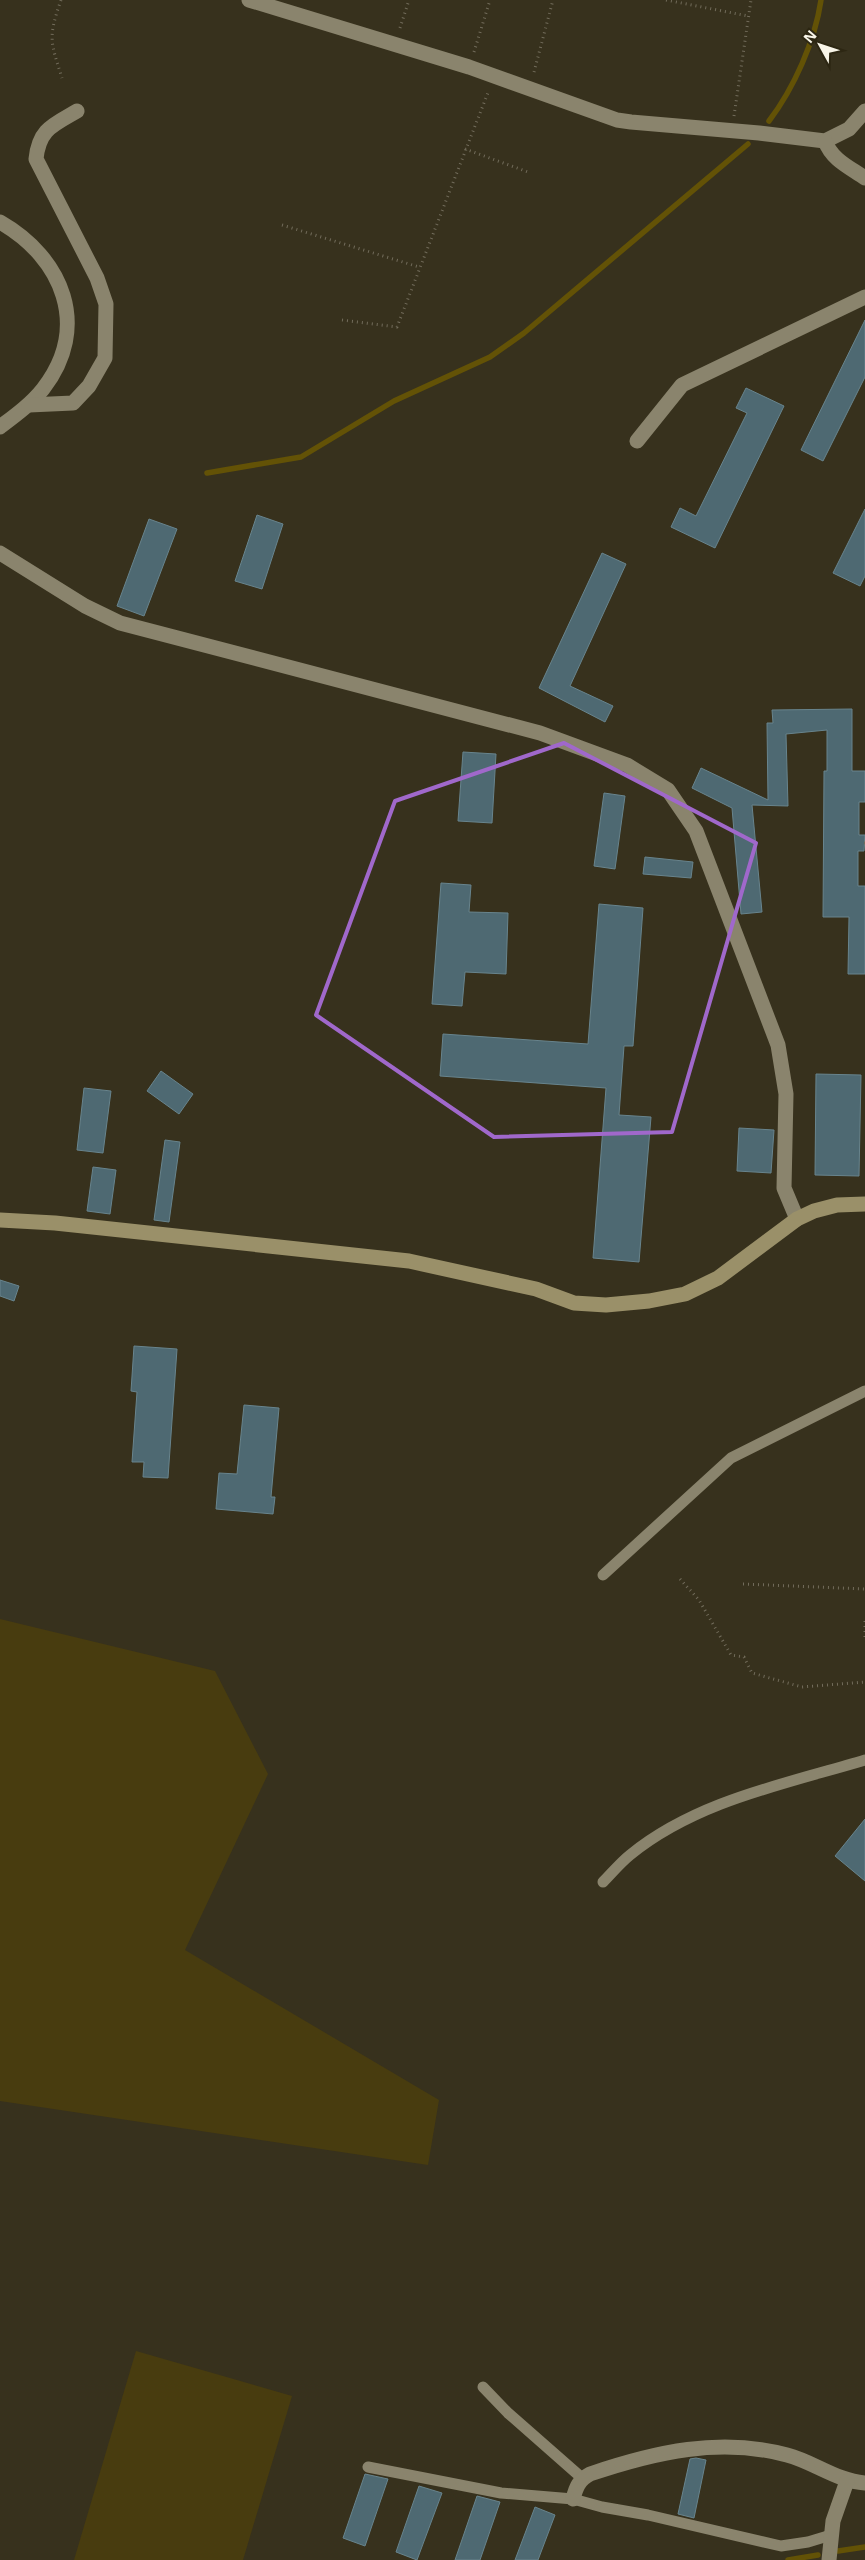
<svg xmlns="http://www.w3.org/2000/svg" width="865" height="2560" font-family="'Open Sans',sans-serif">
<rect width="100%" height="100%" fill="#37311d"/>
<g fill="#483c0f">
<polygon points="0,1619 215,1671 268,1774 185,1950 439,2100 428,2165 0,2101"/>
<polygon points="136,2351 292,2396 243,2560 74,2560"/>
</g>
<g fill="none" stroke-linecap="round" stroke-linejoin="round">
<g stroke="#635206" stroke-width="5.5">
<path d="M769,121C794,88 815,41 821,0"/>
<polyline points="207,473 301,457 394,401 490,357 524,333 748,144"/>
<polyline points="838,2551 865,2547"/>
<polyline points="788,2560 818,2555"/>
</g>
</g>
<g fill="#4e6972" stroke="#68848d">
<polygon points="865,320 865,377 823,461 801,450"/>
<polygon points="746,388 784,406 715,548 671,527 680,508 696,516 747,413 736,408"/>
<polygon points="865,509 865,576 860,586 833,573"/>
<polygon points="257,515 283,524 262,589 235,581"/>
<polygon points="149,519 177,529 144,616 117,606"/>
<polygon points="602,553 626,564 570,686 613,706 605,722 539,688"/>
<polygon points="852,709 852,771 865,771 865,802 859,802 859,835 865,835 864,851 858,851 858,886 865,886 865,974 848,974 849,917 823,917 824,771 827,771 827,730 786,734 788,806 752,805 762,912 741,914 732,808 692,788 701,768 768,800 767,723 773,723 772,710"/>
<polygon points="463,752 496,754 492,823 458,821"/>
<polygon points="604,793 625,796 615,869 594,866"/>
<polygon points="645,857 693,862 691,878 643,874"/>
<polygon points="441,883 471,885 469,912 508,913 506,974 465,972 462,1006 432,1004"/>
<polygon points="599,904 643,908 633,1046 624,1046 619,1115 651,1117 639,1262 593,1258 606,1088 440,1076 443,1034 588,1044"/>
<polygon points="161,1071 193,1094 179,1114 147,1091"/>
<polygon points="816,1074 861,1075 859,1176 815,1175"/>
<polygon points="84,1088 111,1091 103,1153 77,1150"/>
<polygon points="739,1128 774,1130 771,1173 737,1171"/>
<polygon points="165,1140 180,1142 169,1222 154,1220"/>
<polygon points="93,1167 116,1170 110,1214 87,1211"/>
<polygon points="0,1280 19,1286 14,1301 0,1296"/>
<polygon points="134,1346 177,1349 168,1478 143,1477 144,1462 132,1462 137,1392 131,1391"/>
<polygon points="244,1405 279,1408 271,1497 275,1497 273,1514 216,1509 219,1473 237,1474"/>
<polygon points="865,1819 865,1881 835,1856"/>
<polygon points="696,2458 706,2460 694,2518 678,2514 690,2459"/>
<polygon points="365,2474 388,2479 365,2546 343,2538"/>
<polygon points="419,2486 442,2493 417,2560 396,2552"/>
<polygon points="477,2496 500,2502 480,2560 455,2560"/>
<polygon points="535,2507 555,2515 538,2560 515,2560"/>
</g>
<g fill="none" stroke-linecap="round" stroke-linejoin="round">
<g stroke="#726c5b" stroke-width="3" stroke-dasharray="1 4" stroke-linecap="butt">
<path d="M61,0C48,38 50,40 62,78"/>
<polyline points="666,0 748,16"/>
<polyline points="400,28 409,0"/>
<polyline points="474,52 490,0"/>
<polyline points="534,72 553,0"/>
<polyline points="734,116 751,0"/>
<polyline points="465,149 528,172"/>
<polyline points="282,225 419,267"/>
<polyline points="342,320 397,327 489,90"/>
<polyline points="864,843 865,843"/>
<polyline points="680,1579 699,1600 731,1655 744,1657 752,1673 802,1687 865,1682"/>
<polyline points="743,1584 865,1589"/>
<polyline points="865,1621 865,1639"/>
</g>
<g stroke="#8a846d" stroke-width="11">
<polyline points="603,1575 731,1458 865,1391"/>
<path d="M603,1882C612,1873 620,1863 630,1855C696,1801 785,1784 865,1760"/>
<polyline points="483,2387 508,2413 582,2478"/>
<polyline points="368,2467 501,2493 573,2499 602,2507 648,2515 781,2546 808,2542 831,2535"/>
</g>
<g stroke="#8a846d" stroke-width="15">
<polyline points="249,0 469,67 617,120 631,122 759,133 825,141 849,129 865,111"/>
<path d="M825,141C832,160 849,167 865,178"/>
<path d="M0,222C63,258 91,327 43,389C31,404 16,415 0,427"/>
<path d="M29,405L73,403L89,386L105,358L106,304L97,278L36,159C39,129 53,125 77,111"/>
<polyline points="637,441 682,385 865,297"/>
<polyline points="0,553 85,606 120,623 540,733 627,765 668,790 696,831 778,1045 786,1094 784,1188 797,1219"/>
<path d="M573,2499C576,2487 579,2480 590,2474C655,2452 720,2437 787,2455C814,2462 837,2481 865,2483"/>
<polyline points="829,2560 833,2521 847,2481"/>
</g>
<polyline stroke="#9a9069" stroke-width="15" points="0,1220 55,1223 409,1261 536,1289 574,1303 606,1305 649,1301 685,1294 718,1278 797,1219 814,1211 837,1205 865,1204"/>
</g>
<path fill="none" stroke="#a068cb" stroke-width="4" stroke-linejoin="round" d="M564,743L756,843L672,1132L494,1137L316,1015L395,801Z"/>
<g transform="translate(820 45) rotate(310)" stroke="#2d2713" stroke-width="4" paint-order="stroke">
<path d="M0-4L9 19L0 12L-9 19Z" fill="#f8f5e8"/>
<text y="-8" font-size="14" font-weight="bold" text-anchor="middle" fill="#f8f5e8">N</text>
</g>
</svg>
